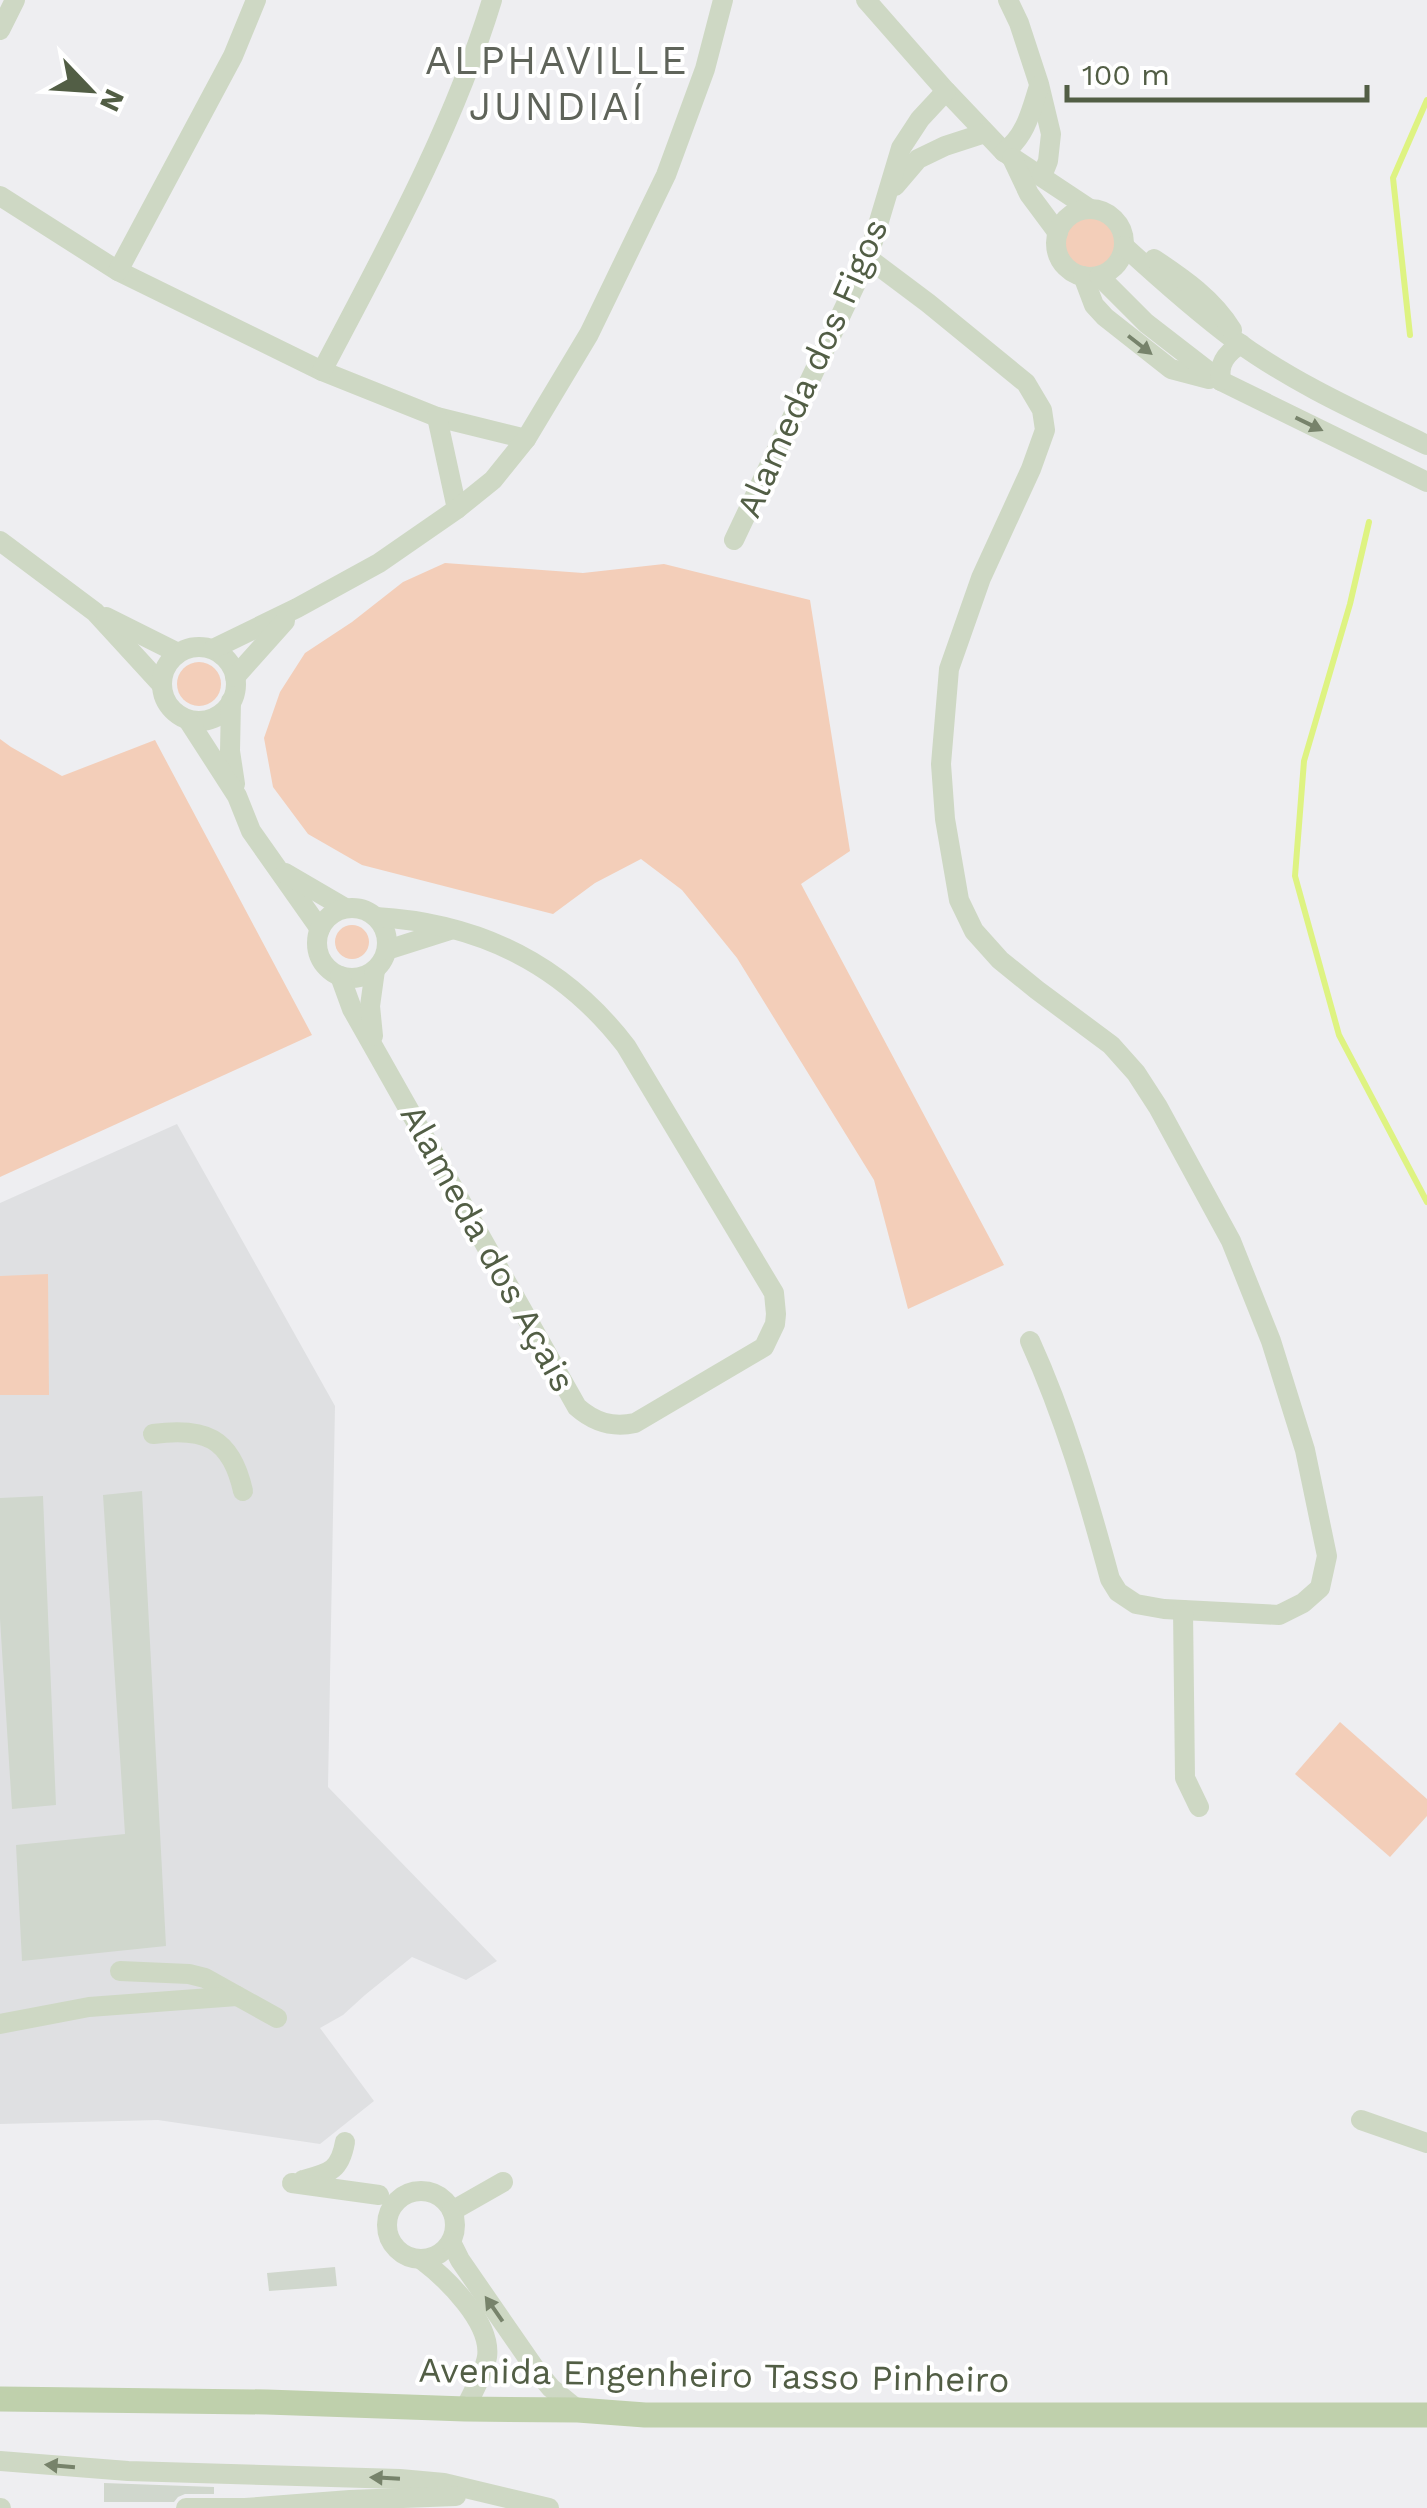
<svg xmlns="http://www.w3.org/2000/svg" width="1427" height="2508" font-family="'Work Sans',sans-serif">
<rect width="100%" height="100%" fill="#eeeef1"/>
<polygon fill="#dfe0e2" points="177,1124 335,1406 328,1787 497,1961 466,1980 412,1957 365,1995 343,2015 320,2028 374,2101 320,2144 158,2120 0,2124 0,1203"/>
<g fill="#f3ceb9">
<circle cx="1090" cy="243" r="25"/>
<polygon points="445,563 583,573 664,564 810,600 850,851 801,884 1004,1265 908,1309 874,1180 737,958 682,890 641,859 595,883 553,914 362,865 308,834 273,787 264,738 280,692 305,653 352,622 403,582"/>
<circle cx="199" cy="684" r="22"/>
<polygon points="0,739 11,747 62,776 155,740 312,1035 0,1177"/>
<circle cx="352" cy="942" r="17"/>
<polygon points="48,1274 49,1395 0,1395 0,1276"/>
<polygon points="1340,1722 1427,1799 1427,1816 1390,1857 1295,1774"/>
</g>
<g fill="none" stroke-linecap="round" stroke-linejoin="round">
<g stroke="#def382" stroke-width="6">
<polyline points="1410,335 1393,178 1427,100"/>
<polyline points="1369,522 1350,604 1304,761 1295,876 1339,1035 1427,1202"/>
</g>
</g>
<g fill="#d0d7cd">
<polygon points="142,1491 166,1946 22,1961 16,1845 125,1834 103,1495"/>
<polygon points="43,1496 56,1805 12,1809 0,1619 0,1498"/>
<polygon points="335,2267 337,2286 269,2291 267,2273"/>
<polygon points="104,2483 214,2487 214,2494 185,2494 178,2497 174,2502 104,2502"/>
</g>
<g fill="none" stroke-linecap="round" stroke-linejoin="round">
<g stroke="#ced8c4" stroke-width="20">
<polyline points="866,0 946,91 1004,152 1090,209"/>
<polyline points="1008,0 1019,23 1039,84 1051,134 1048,161 1042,176"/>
<polyline points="0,30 15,0"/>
<path d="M1004,152C1026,136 1031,111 1039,86"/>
<polyline points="1012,158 1029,194 1058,233"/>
<polyline points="895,186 918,159 945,146 985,133"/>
<polyline points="0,196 118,271 322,371 437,417 526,439"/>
<circle cx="1090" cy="243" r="34"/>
<path d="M1124,246C1160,279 1197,312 1236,341C1295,384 1363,414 1427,445"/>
<path d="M868,258L928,303L1026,383L1042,410L1045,430L1031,469L981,578L949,669L941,764L945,819L959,900L974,931L1000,960L1037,990L1111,1045L1136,1073L1158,1107L1231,1241L1271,1341L1305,1450L1327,1556L1320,1588L1303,1603L1279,1615L1164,1609L1136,1604L1118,1592L1110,1579C1088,1498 1065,1418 1030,1341"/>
<path d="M1154,259C1184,279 1213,299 1232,330"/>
<polyline points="118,271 233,56 256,0"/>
<polyline points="1083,276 1094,305 1105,317 1171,369 1209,379"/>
<polyline points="1099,276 1146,323 1221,381 1427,482"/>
<path d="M322,371C385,251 452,131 492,0"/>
<path d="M1221,381C1218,364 1226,353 1241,344"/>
<polyline points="437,417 457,509"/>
<polyline points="734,540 868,258 901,148 920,119 946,91"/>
<polyline points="0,541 95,612 161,684"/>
<polyline points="106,617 178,653"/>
<circle cx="199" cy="684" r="37"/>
<polyline points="213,649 297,608 379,563 457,509 493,480 526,439 589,334 666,175 705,69 723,0"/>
<polyline points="235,677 285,621"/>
<polyline points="231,701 230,751 235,784"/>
<polyline points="188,720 237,796 251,831 320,929"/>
<polyline points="285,873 345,908"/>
<circle cx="352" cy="943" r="35"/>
<polyline points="387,950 450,930"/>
<path d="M340,976L352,1009L577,1407C594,1422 612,1428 635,1423L764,1347L775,1324L776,1314L774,1293L626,1046C563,964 480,923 376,917"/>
<polyline points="373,1036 370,1006 375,970"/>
<path d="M153,1434C204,1427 231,1437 243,1491"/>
<polyline points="1183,1610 1185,1778 1199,1807"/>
<polyline points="120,1971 189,1974 205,1978 277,2018"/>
<polyline points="0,2024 89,2007 237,1996"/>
<polyline points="1361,2120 1427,2143"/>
<path d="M303,2180C329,2173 340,2171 345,2142"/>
<polyline points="292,2183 379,2195"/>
<circle cx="421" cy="2225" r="34"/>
<polyline points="452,2211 503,2182"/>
<polyline points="451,2242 460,2260 536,2370 551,2388 578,2410"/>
<path d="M422,2260C447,2279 492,2323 487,2357C484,2374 472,2393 465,2409"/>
<polyline points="0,2461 128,2471 400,2479 444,2483 549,2508"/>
<polyline points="0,2508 1,2508"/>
<polyline points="186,2508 245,2508 350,2500 456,2496"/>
</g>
<polyline stroke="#bfd0ac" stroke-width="25" points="0,2399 267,2402 465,2409 578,2410 645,2415 1427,2415"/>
</g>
<defs><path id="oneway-solid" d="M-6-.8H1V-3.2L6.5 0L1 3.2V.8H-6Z" transform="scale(2.5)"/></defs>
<g fill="#77836b">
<use href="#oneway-solid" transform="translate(1140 345) rotate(38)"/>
<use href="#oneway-solid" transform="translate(1309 424) rotate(26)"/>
<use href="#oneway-solid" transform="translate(494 2309) rotate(-125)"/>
<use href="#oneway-solid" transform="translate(60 2466) rotate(-175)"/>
<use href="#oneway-solid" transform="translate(385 2478) rotate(-177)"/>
</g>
<g text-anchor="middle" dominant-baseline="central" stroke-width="8" stroke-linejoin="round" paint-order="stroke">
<g font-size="35" fill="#525e45" stroke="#fff">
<text transform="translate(812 368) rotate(-66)">Alameda dos Figos</text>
<text transform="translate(488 1248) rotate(61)">Alameda dos Açais</text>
<text transform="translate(714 2375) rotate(1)">Avenida Engenheiro Tasso Pinheiro</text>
</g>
<g font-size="40" letter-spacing="2.5" fill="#5f645a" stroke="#fff">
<text x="557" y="60">ALPHAVILLE<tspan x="557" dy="46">JUNDIAÍ</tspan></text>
</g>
</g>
<g transform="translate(90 90) rotate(115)" stroke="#ffffff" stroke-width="8" paint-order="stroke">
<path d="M0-8L18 38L0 25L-18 38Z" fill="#525e45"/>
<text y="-15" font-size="28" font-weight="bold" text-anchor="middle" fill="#525e45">N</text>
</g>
<path d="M1067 85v15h300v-15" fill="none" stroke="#525e45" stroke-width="5"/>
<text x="1082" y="85" font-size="30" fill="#525e45" stroke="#ffffff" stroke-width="8" paint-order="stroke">100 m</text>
</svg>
